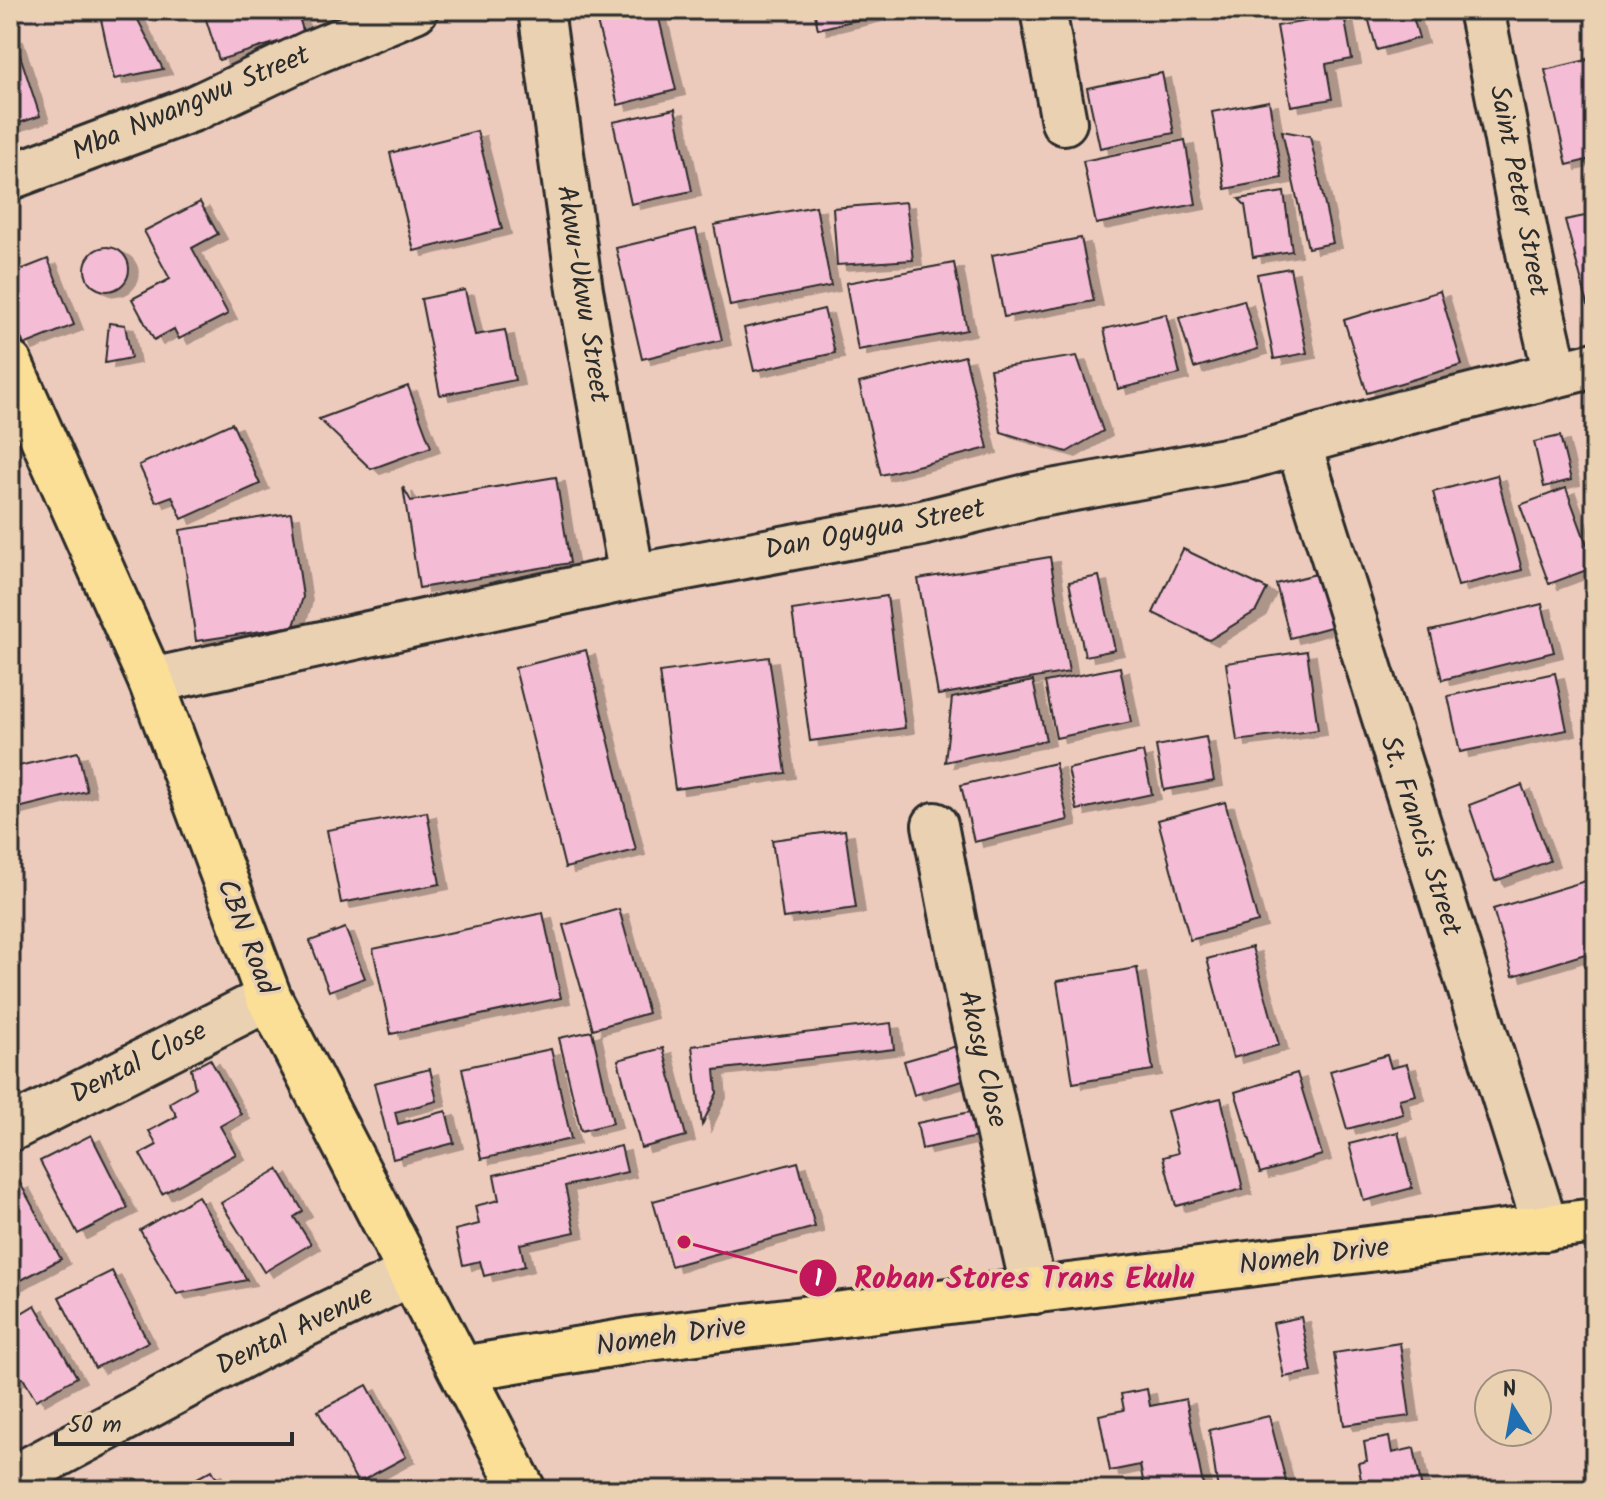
<svg xmlns="http://www.w3.org/2000/svg" width="1605" height="1500" font-family="Kalam,sans-serif">
<defs>
<filter id="shadow"><feDropShadow dx="9" dy="5" stdDeviation="0" flood-color="#0004"/></filter>
</defs>
<rect width="100%" height="100%" fill="#edcbbc"/>
<filter id="ink" filterUnits="userSpaceOnUse"><feTurbulence type="fractalNoise" baseFrequency=".0125" numOctaves="2"/><feDisplacementMap in="SourceGraphic" scale="16" xChannelSelector="R" yChannelSelector="G"/><feConvolveMatrix kernelMatrix="1 2 1 2 8 2 1 2 1" color-interpolation-filters="sRGB"/></filter>
<g filter="url(#ink)">
<g fill="#f4bdd5" stroke="#2b2b2b" stroke-width="2" filter="url(#shadow)">
<polygon points="99,10 133,10 163,69 114,79"/>
<polygon points="203,10 297,10 304,34 219,60"/>
<polygon points="594,10 657,10 676,90 618,105"/>
<polygon points="814,10 899,10 818,29"/>
<polygon points="1366,10 1411,10 1419,38 1377,50"/>
<polygon points="1344,15 1352,59 1326,64 1332,99 1291,106 1277,26"/>
<polygon points="14,37 40,116 10,126 10,38"/>
<polygon points="1595,58 1595,158 1567,165 1545,70"/>
<polygon points="1162,73 1174,133 1100,148 1087,88"/>
<polygon points="1269,101 1282,178 1225,189 1212,112"/>
<polygon points="675,109 692,191 631,204 613,122"/>
<polygon points="477,131 502,229 414,251 390,153"/>
<polygon points="1282,131 1310,136 1333,243 1308,248"/>
<polygon points="1185,140 1196,204 1096,224 1083,161"/>
<polygon points="1284,192 1292,251 1253,257 1245,205 1239,199"/>
<polygon points="200,202 218,234 192,248 228,314 179,339 174,329 154,340 132,299 170,279 144,231"/>
<polygon points="906,202 913,260 837,265 833,208"/>
<polygon points="816,206 831,286 730,306 714,225"/>
<polygon points="1595,214 1595,314 1588,305 1565,220"/>
<polygon points="696,229 722,340 642,359 616,248"/>
<polygon points="1081,238 1094,301 1004,317 992,255"/>
<circle cx="107" cy="269" r="22"/>
<polygon points="48,259 74,325 24,345 10,311 10,274"/>
<polygon points="954,263 967,330 858,350 846,283"/>
<polygon points="1290,268 1307,353 1274,359 1257,274"/>
<polygon points="465,290 475,335 505,330 515,380 440,395 421,299"/>
<polygon points="1440,291 1462,365 1367,393 1344,320"/>
<polygon points="1244,300 1258,349 1194,368 1179,318"/>
<polygon points="824,309 835,353 754,371 744,328"/>
<polygon points="1166,314 1180,374 1118,389 1104,329"/>
<polygon points="109,323 125,325 131,358 105,363"/>
<polygon points="965,356 988,448 881,475 859,383"/>
<polygon points="1077,356 1103,431 1067,452 1001,432 990,369"/>
<polygon points="408,386 431,447 371,469 319,419"/>
<polygon points="232,423 260,484 182,519 172,496 156,502 139,465"/>
<polygon points="1560,436 1571,480 1544,487 1534,442"/>
<polygon points="1497,475 1522,570 1458,586 1433,492"/>
<polygon points="556,477 570,563 419,588 403,487 411,501"/>
<polygon points="1595,486 1595,523 1586,488"/>
<polygon points="1566,488 1595,567 1549,584 1520,505"/>
<polygon points="291,513 303,597 294,626 196,641 180,530"/>
<polygon points="1183,549 1267,589 1256,611 1209,640 1153,613"/>
<polygon points="1050,557 1069,672 938,695 918,579"/>
<polygon points="1320,573 1334,626 1290,638 1276,584"/>
<polygon points="1099,576 1115,650 1085,656 1069,582"/>
<polygon points="887,596 905,728 810,741 792,610"/>
<polygon points="1542,604 1554,652 1442,680 1430,631"/>
<polygon points="586,650 636,850 565,868 515,668"/>
<polygon points="1307,651 1318,730 1237,741 1226,663"/>
<polygon points="769,657 786,773 675,789 659,672"/>
<polygon points="1120,667 1131,722 1056,738 1045,682"/>
<polygon points="1555,673 1567,730 1460,752 1448,696"/>
<polygon points="1033,681 1046,740 945,762 952,698"/>
<polygon points="1206,737 1214,781 1164,790 1156,746"/>
<polygon points="78,752 87,791 10,810 10,768"/>
<polygon points="1143,752 1152,794 1077,810 1068,769"/>
<polygon points="1055,763 1068,820 974,842 961,785"/>
<polygon points="1522,785 1550,861 1495,881 1469,805"/>
<polygon points="1225,802 1258,922 1190,940 1158,820"/>
<polygon points="427,812 440,884 341,903 327,830"/>
<polygon points="845,830 856,908 783,918 772,840"/>
<polygon points="1595,878 1595,951 1513,976 1493,909"/>
<polygon points="619,909 648,1013 593,1029 563,925"/>
<polygon points="543,913 561,998 391,1034 373,949"/>
<polygon points="345,928 365,978 329,991 310,941"/>
<polygon points="1252,947 1279,1045 1233,1058 1207,959"/>
<polygon points="1137,968 1153,1070 1073,1083 1057,981"/>
<polygon points="891,1023 894,1049 715,1070 717,1093 702,1125 692,1046"/>
<polygon points="592,1031 613,1123 581,1131 559,1038"/>
<polygon points="957,1046 966,1080 914,1095 904,1061"/>
<polygon points="663,1048 686,1136 641,1148 618,1060"/>
<polygon points="551,1049 571,1139 481,1159 462,1068"/>
<polygon points="1387,1055 1391,1068 1407,1064 1416,1095 1399,1099 1403,1114 1347,1129 1330,1071"/>
<polygon points="210,1059 241,1114 220,1126 236,1154 162,1194 140,1154 157,1145 149,1131 177,1116 169,1103 195,1088 191,1069"/>
<polygon points="430,1069 437,1101 395,1112 398,1124 446,1111 454,1143 393,1159 374,1083"/>
<polygon points="1297,1073 1322,1155 1260,1173 1235,1092"/>
<polygon points="1221,1098 1243,1189 1176,1206 1163,1157 1178,1153 1167,1111"/>
<polygon points="975,1111 981,1136 922,1149 917,1123"/>
<polygon points="1398,1132 1412,1188 1364,1201 1349,1144"/>
<polygon points="91,1135 128,1208 78,1234 40,1161"/>
<polygon points="621,1146 627,1172 565,1186 575,1232 520,1244 525,1266 484,1276 480,1261 463,1265 455,1230 479,1224 475,1206 499,1200 494,1175"/>
<polygon points="798,1162 815,1227 671,1266 653,1201"/>
<polygon points="278,1169 303,1211 294,1217 311,1244 264,1272 221,1203"/>
<polygon points="20,1183 61,1259 10,1286 10,1188"/>
<polygon points="198,1196 247,1280 177,1294 140,1230"/>
<polygon points="112,1271 148,1342 95,1368 59,1297"/>
<polygon points="35,1305 77,1377 36,1400 23,1378 10,1380 10,1320"/>
<polygon points="1301,1317 1312,1372 1284,1377 1273,1323"/>
<polygon points="1400,1343 1410,1416 1344,1425 1334,1353"/>
<polygon points="367,1385 406,1457 358,1483 318,1411"/>
<polygon points="1147,1389 1150,1406 1186,1399 1204,1490 1145,1490 1140,1465 1110,1471 1099,1415 1124,1410 1121,1394"/>
<polygon points="1269,1416 1287,1485 1322,1482 1324,1490 1218,1490 1209,1430"/>
<polygon points="1389,1437 1392,1453 1414,1448 1422,1490 1363,1490 1358,1463 1367,1461 1364,1442"/>
<polygon points="212,1470 223,1490 175,1490"/>
</g>
<g fill="none" stroke-linecap="round" stroke-linejoin="round">
<defs>
<g id="minor">
<polyline points="541,10 580,290 632,577"/>
<polyline points="1043,10 1064,122"/>
<path d="M1481,10C1507,131 1526,253 1556,373"/>
<polyline points="10,177 195,108 311,53 415,10"/>
<polyline points="1298,443 1546,1228"/>
<polyline points="151,681 632,577 922,523 1035,495 1247,457 1403,413 1595,365"/>
<polyline points="935,825 968,996 1034,1291"/>
<polyline points="10,1129 269,998"/>
<polyline points="10,1480 260,1346 410,1274"/>
</g>
<g id="major">
<polyline points="10,364 151,681 269,998 523,1490"/>
<polyline points="462,1369 641,1339 1595,1221"/>
</g>
</defs>
<use href="#minor" stroke="#2b2b2b" stroke-width="50"/>
<use href="#major" stroke="#2b2b2b" stroke-width="50"/>
<use href="#minor" stroke="#ead1b2" stroke-width="44"/>
<use href="#major" stroke="#fbdf96" stroke-width="44"/>
</g>
</g>
<g text-anchor="middle" dominant-baseline="central" stroke-width="7" stroke-linejoin="round" paint-order="stroke">
<g font-size="28" fill="#2b2b2b" stroke="#ead1b2">
<text transform="translate(191 104) rotate(-23)">Mba Nwangwu Street</text>
<text transform="translate(1518 191) rotate(79)">Saint Peter Street</text>
<text transform="translate(582 294) rotate(81)">Akwu-Ukwu Street</text>
<text transform="translate(875 530) rotate(-11)">Dan Ogugua Street</text>
<text transform="translate(1420 836) rotate(72)">St. Francis Street</text>
<text transform="translate(246 937) rotate(69)">CBN Road</text>
<text transform="translate(982 1059) rotate(77)">Akosy Close</text>
<text transform="translate(139 1063) rotate(-27)">Dental Close</text>
<text transform="translate(1314 1257) rotate(-7)">Nomeh Drive</text>
<text transform="translate(295 1331) rotate(-26)">Dental Avenue</text>
<text transform="translate(671 1337) rotate(-8)">Nomeh Drive</text>
</g>
</g>
<path fill="none" stroke="#c2185b" stroke-width="3" d="M684 1242L818 1278"/>
<g fill="#c2185b" stroke="#ead1b2" stroke-width="3">
<circle cx="684" cy="1242" r="8"/>
<circle cx="818" cy="1278" r="20"/>
</g>
<g font-size="24" text-anchor="middle" font-weight="bold" fill="#fff">
<text x="818" y="1286">1</text>
</g>
<g font-size="30" text-anchor="middle" font-weight="bold" fill="#c2185b" stroke="#ead1b2" stroke-width="7" stroke-linejoin="round" paint-order="stroke">
<text x="1024" y="1288">Roban Stores Trans Ekulu</text>
</g>
<rect width="1605" height="1500" fill="none" stroke="#ead1b2" stroke-width="40"/>
<rect x="20" y="20" width="1565" height="1460" fill="none" stroke="#2b2b2b" stroke-width="3" filter="url(#ink)"/>
<g transform="translate(1513 1408) rotate(349)"><circle r="38" fill="#ead1b2" stroke="#9e8f7c" stroke-width="2"/>
<path d="M0-6L14 30L0 20L-14 30Z" fill="#1f6fb2"/>
<text y="-12" font-size="22" font-weight="bold" text-anchor="middle" fill="#2b2b2b">N</text>
</g>
<path d="M56 1432v12h236v-12" fill="none" stroke="#2b2b2b" stroke-width="4"/>
<text x="68" y="1432" font-size="24" fill="#2b2b2b" stroke="#ead1b2" stroke-width="6" paint-order="stroke">50 m</text>
</svg>
